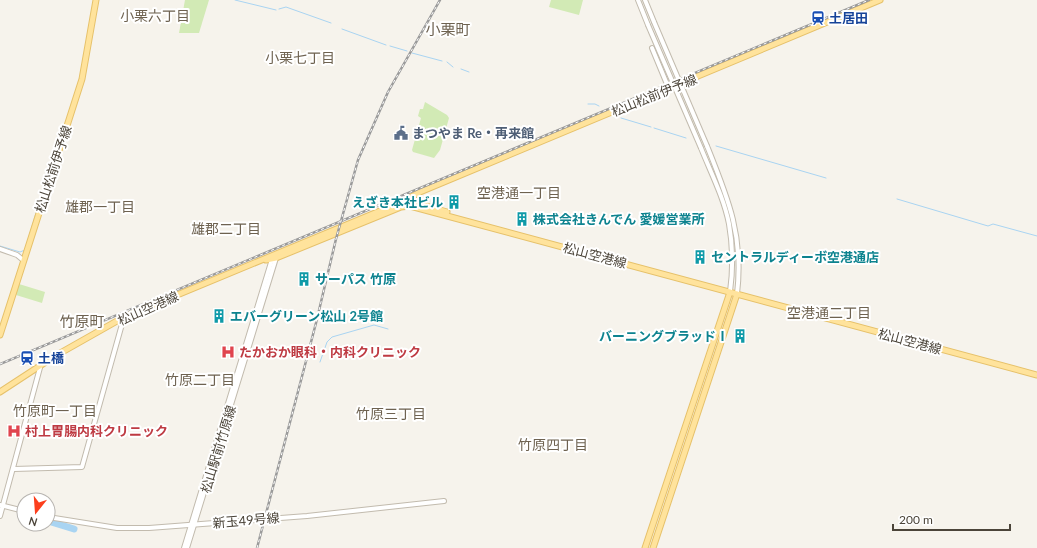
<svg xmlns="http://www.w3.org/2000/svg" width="1037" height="548" font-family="Lato,'Noto Sans JP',sans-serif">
<rect width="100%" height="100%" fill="#f6f3ec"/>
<g fill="#d2eab5">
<polygon points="185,0 209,0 199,33 179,33"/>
<polygon points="551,0 583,0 579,15 549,7"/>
<polygon points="425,102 447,115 449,118 440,150 434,158 413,152 412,150 421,118 418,116 420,109 423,109"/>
<polygon points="19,284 45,292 42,303 16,295"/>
</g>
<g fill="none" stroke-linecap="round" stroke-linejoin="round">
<g stroke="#a9d4f2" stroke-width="1">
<polyline points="235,0 276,10"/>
<polyline points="279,9 286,7 331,23"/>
<polyline points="342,29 386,45"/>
<polyline points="390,46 407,51"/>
<polyline points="412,53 442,61"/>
<polyline points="447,62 453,67"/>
<polyline points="461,69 469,72"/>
<polyline points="588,104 595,104 599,106"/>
<polyline points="621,118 651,127"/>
<polyline points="654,128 686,138"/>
<polyline points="716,146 826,178"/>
<polyline points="897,199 988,226 993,224 1037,236"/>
<polyline points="0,246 20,252 25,250 44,186"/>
<polyline points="320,362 327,342 332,337 374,325 388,329"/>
</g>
<polyline stroke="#a9d4f2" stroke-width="7" points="48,521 74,529"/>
<defs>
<g id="minor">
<polyline points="638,0 648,25"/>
<polyline points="645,0 654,22"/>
<polyline points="652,48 669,89"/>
<path d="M707,146C728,198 744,236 737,294"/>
<path d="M701,148C711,173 724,198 729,224C733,247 733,270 730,292"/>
<polyline points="0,249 17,255 23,260"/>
<polyline points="14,469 82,467 124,317"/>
<polyline points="0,505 24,511"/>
<polyline points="0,516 41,364"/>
<polyline points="48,517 117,528 149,528 307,516 444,501"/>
<polyline points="184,548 272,259"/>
<polyline points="187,548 276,258"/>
</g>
<g id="major">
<polyline points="406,200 447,212"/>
<polyline points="266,260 276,258 401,207 410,206 1037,375"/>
<polyline points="0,335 82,79 96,0"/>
<polyline points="0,392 55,356 124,317 404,201 420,192 880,0"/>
<polyline points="645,548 730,292"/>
<polyline points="653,548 737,294"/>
</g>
</defs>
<use href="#minor" stroke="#c2bbae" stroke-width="6"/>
<use href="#major" stroke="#e6c16a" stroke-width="7"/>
<use href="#minor" stroke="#fff" stroke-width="4"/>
<use href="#major" stroke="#ffe39c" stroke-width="5"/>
<defs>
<g id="rail">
<polyline points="0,364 869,0"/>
<polyline points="257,548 316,323 336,239 358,160 388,92 440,0"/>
</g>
</defs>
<use href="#rail" stroke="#9a9a9a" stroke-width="2.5"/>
<use href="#rail" stroke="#fff" stroke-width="1" stroke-dasharray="3" stroke-linecap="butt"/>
<defs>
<g id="minor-bridge">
<polyline points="654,22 707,146"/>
<polyline points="648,25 701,148"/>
</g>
</defs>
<use href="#minor-bridge" stroke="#c2bbae" stroke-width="6" stroke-linecap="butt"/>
<use href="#minor-bridge" stroke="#fff" stroke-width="4"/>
</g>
<defs>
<symbol id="station-bare" viewBox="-9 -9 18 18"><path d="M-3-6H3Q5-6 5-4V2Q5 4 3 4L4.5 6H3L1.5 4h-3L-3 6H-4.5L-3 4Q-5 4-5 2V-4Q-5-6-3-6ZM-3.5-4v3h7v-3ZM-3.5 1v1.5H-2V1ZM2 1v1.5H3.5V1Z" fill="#1a4fb4" stroke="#fff" stroke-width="2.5" paint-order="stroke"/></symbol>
<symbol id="civic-bare" viewBox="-9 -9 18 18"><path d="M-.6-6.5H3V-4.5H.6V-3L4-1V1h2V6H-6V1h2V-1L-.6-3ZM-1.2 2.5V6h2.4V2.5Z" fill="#5c6f8a" stroke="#fff" stroke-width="2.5" paint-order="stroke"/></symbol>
<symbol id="building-bare" viewBox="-9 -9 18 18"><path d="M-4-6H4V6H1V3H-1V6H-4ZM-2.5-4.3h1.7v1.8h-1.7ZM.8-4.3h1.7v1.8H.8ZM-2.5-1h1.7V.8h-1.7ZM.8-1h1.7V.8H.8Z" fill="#0f9aa8" stroke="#fff" stroke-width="2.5" paint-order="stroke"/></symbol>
<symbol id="hospital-bare" viewBox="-9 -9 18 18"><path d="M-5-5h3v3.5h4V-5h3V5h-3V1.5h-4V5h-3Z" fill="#e0444e" stroke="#fff" stroke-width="2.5" paint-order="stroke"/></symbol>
</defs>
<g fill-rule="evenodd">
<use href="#station-bare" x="808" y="8" width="20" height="20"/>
<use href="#civic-bare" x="391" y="123" width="20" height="20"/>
<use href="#building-bare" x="444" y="192" width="20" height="20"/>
<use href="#building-bare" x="512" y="209" width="20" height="20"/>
<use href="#building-bare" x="690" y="247" width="20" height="20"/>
<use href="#building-bare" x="294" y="269" width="20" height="20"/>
<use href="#building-bare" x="209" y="306" width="20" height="20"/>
<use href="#building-bare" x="730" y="326" width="20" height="20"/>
<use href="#hospital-bare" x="218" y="342" width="20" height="20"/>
<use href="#station-bare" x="17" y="348" width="20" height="20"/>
<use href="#hospital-bare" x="4" y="421" width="20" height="20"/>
</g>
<g text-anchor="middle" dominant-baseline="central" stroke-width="4" stroke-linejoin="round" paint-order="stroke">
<g font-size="13" font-weight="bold" fill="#164399" stroke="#fff" text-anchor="start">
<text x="829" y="18">土居田</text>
<text x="38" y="358">土橋</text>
</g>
<g font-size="13" fill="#4b4439" stroke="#fff">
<text transform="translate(654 95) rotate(-22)">松山松前伊予線</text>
<text transform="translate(53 169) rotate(-72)">松山松前伊予線</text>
<text transform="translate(595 255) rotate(15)">松山空港線</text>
<text transform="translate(148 308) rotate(-24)">松山空港線</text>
<text transform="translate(910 341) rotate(15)">松山空港線</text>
<text transform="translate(218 449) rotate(-73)">松山駅前竹原線</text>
<text transform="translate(246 520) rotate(-5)">新玉49号線</text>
</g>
<g font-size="13" font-weight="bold" fill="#4e5e75" stroke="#fff" text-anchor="start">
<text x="412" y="133">まつやま Re・再来館</text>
</g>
<g font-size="13" font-weight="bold" fill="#0d838f" stroke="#fff" text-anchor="start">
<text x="443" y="202" text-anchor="end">えざき本社ビル</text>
<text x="533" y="219">株式会社きんでん 愛媛営業所</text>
<text x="711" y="257">セントラルディーボ空港通店</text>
<text x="315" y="279">サーパス 竹原</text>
<text x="230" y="316">エバーグリーン松山 2号館</text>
<text x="729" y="336" text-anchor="end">バーニングブラッドⅠ</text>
</g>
<g font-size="13" font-weight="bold" fill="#be3a42" stroke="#fff" text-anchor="start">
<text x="239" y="352">たかおか眼科・内科クリニック</text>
<text x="25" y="431">村上胃腸内科クリニック</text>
</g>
<g font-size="14" fill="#6e6250" stroke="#fff">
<text x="155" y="15">小栗六丁目</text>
<text x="300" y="57">小栗七丁目</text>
<text x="519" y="192">空港通一丁目</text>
<text x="100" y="206">雄郡一丁目</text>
<text x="226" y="228">雄郡二丁目</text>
<text x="829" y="312">空港通二丁目</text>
<text x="200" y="379">竹原二丁目</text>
<text x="55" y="410">竹原町一丁目</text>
<text x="391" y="413">竹原三丁目</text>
<text x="553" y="444">竹原四丁目</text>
</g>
<g font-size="15" fill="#6e6250" stroke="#fff">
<text x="448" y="29">小栗町</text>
<text x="82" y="321">竹原町</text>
</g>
</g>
<g transform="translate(36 512) rotate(197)"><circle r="19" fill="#ffffff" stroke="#b7b4b0"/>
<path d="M0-3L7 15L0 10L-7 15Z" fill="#fc3f1d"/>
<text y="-6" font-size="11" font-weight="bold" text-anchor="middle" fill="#4b4439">N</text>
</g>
<path d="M893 524v6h117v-6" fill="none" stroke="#4b4439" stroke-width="2"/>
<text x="899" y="524" font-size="12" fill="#4b4439" stroke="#ffffff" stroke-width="3" paint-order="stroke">200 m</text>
</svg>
